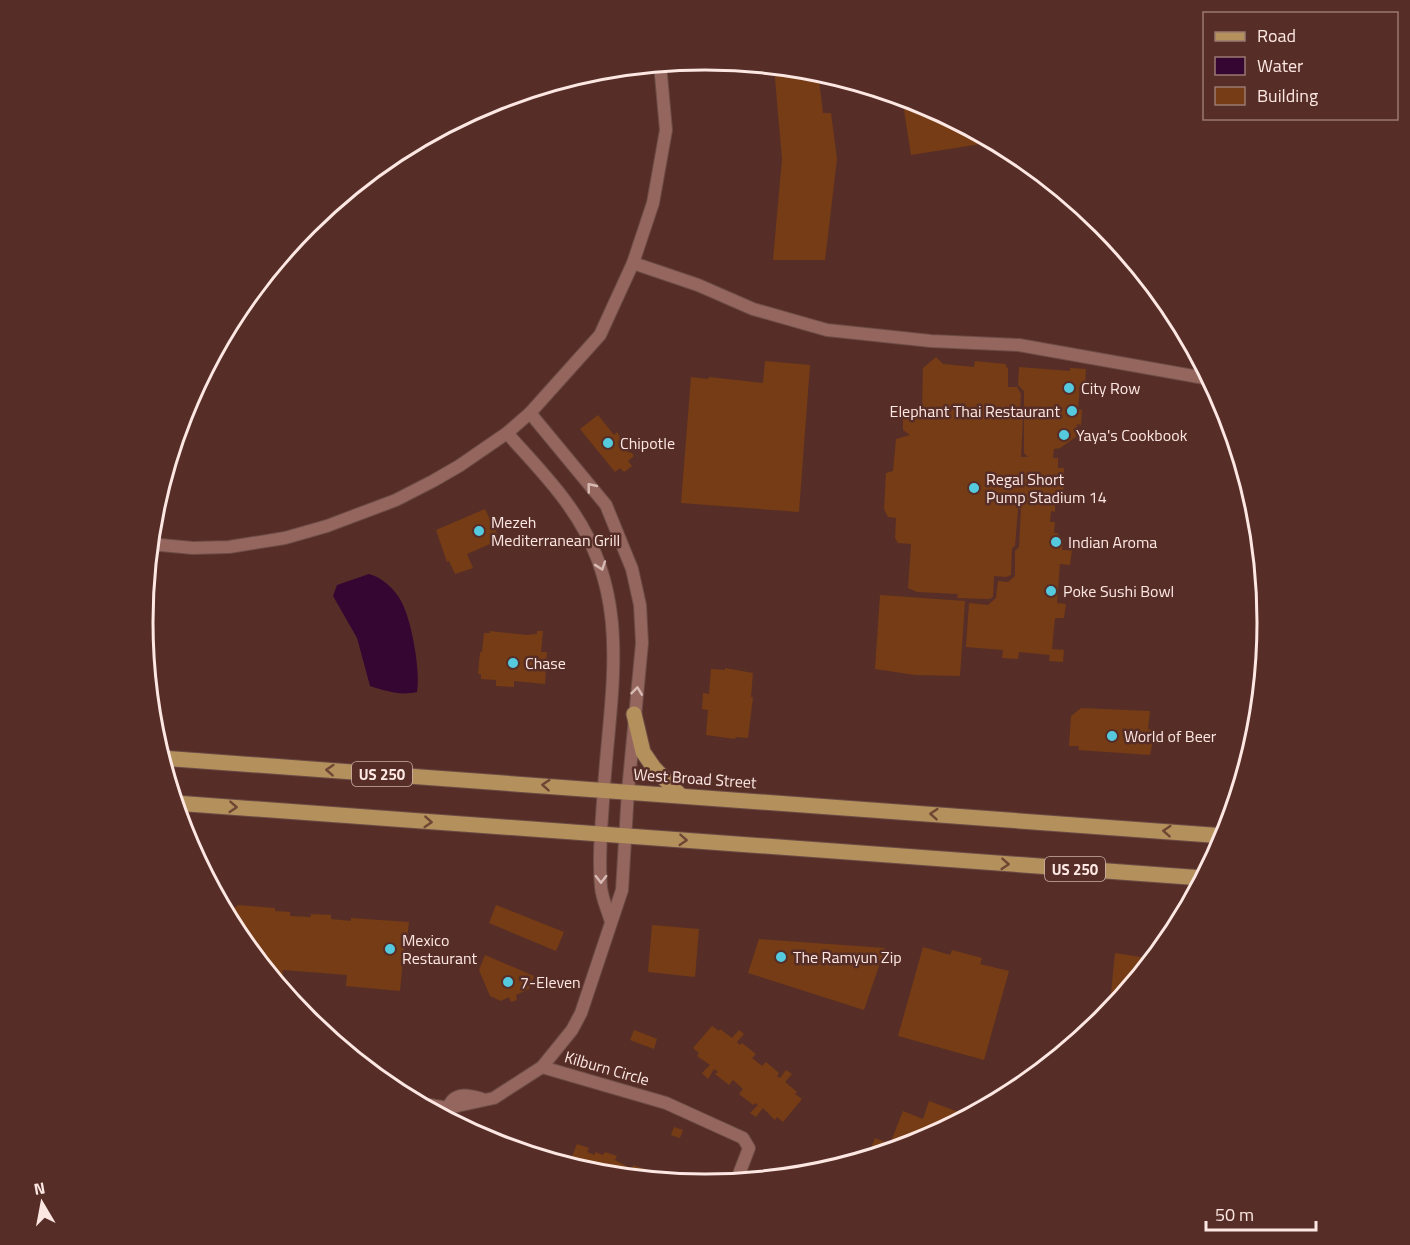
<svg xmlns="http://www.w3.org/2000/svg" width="1410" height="1245" font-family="'Titillium Web',sans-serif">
<rect width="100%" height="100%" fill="#562e27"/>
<path fill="#360633" d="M369,574C381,577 391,586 398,596C411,613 421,672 417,692C400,696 386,691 370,686L357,638L333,596L337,585Z"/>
<g fill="#753c15">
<polygon points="774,67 818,72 823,113 831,113 837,159 825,260 773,260 782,159"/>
<polygon points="902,97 921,103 993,142 911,155"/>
<polygon points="936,357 943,364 974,367 975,361 1005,364 1008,369 1008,387 1017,387 1021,394 1020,413 1023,419 1021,457 1028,457 1024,453 1024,391 1018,385 1019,367 1070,371 1070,368 1086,369 1085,386 1080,386 1078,409 1082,410 1081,425 1077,424 1076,437 1060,448 1054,449 1053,458 1058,458 1058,468 1064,468 1063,504 1055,504 1055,512 1051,511 1050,522 1055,522 1054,533 1057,533 1063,540 1062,550 1072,550 1070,565 1060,564 1057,603 1066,604 1064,618 1055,618 1052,649 1064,650 1063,662 1049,661 1050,655 1019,652 1018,659 1002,658 1003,650 966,647 969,603 988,605 996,598 998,581 1008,582 1015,576 1015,551 1019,547 1021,509 1018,509 1015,546 1012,548 1011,575 1006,577 994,576 993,597 989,599 957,598 958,594 917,592 908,588 911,544 898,543 895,538 896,518 888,517 884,509 886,473 893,471 896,439 910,435 903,430 903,411 909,408 922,409 923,368"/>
<polygon points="765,361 810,365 799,512 681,503 691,377 708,379 709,377 763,383"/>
<polygon points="598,415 614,435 617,432 629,453 631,452 634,456 628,461 632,466 624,472 620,468 615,472 580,429"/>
<polygon points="485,509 493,526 494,525 499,540 467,554 473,568 455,574 449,561 447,562 436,530"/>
<polygon points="880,595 965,601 960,676 915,675 875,669"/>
<polygon points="490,631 527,635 537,634 537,631 543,631 541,652 547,652 545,684 514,681 514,687 496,686 496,680 481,679 481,674 478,674 480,652 482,652 484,633 490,633"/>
<polygon points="725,668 753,673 751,697 753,697 748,738 736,737 735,739 706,735 708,710 702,709 703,693 709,694 711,669 725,670"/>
<polygon points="1081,708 1150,711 1148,729 1155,730 1150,755 1078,750 1079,746 1069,746 1071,716"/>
<polygon points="237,905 275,908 275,911 290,912 290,916 311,917 311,914 331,915 331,919 351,921 351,918 409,922 407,939 405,939 400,991 346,986 347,975 283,970 282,980 274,979 237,935 222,906 237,907"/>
<polygon points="496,905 564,932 556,951 489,923"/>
<polygon points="652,925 699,929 695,977 648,972"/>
<polygon points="759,939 885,948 864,1010 748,973"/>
<polygon points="923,947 950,955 952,950 982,958 980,964 1009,971 984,1060 898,1036"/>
<polygon points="1115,953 1153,959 1109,1013"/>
<polygon points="485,955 534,976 529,989 516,995 517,1000 511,1002 509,997 501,1001 490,996 479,970"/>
<polygon points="712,1026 719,1031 720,1029 732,1038 739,1030 744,1034 737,1042 740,1045 742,1043 756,1054 752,1058 762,1066 766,1062 779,1073 777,1076 780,1078 786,1070 792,1074 785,1082 797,1092 795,1094 802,1099 783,1122 777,1117 775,1120 763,1108 756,1117 750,1113 758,1105 755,1103 753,1105 739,1094 743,1089 733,1080 729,1085 715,1074 718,1072 714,1069 708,1079 702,1073 710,1065 697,1056 699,1053 693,1048"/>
<polygon points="634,1030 657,1039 654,1049 630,1040"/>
<polygon points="929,1101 969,1116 920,1142 867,1158 875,1138 890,1144 903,1111 923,1119"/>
<polygon points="674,1127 683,1130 680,1138 671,1135"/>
<polygon points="577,1144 589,1148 587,1152 595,1155 595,1152 603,1155 605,1152 617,1156 615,1160 632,1169 633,1165 645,1169 642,1179 595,1174 566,1165 567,1163 569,1164"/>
</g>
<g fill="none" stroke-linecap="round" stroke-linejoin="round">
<defs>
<g id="street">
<polyline points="633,263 698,285 753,309 827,330 931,341 1019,345 1210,379"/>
<path d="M507,433C528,457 551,480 569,506C633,595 611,686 604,787C602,820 598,854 601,887C602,899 608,911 611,922"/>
<polyline points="150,544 193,548 229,547 285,538 327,526 396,500 433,481 459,466 507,433 530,413 600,335 633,263 653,203 666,130 660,64"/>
<polyline points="542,1067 666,1103 743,1138 749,1148 736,1182"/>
<polyline points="417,1103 448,1108 494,1098 542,1067 572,1030 581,1013 622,890 628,791 642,643 640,605 632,569 606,505 530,413"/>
<path d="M448,1108C454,1091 469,1095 482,1099"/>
</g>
<g id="primary">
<polyline points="634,714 643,752 654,768 680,795"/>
<polyline points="161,758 1225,836"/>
<polyline points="175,803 1203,878"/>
</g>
</defs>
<use href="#street" stroke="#6d4c46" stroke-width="14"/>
<use href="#primary" stroke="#6d4c46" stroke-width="17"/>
<use href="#street" stroke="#94665e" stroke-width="12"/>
<use href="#primary" stroke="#b4915c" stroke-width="15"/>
</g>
<defs><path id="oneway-chevron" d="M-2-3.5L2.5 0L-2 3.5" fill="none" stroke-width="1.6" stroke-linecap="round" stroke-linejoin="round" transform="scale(1.5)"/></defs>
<g stroke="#d8bab4">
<use href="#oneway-chevron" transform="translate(591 487) rotate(-129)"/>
<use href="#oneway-chevron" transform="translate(601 566) rotate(71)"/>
<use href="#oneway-chevron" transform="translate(637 691) rotate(-83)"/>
<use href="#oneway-chevron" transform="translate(601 879) rotate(90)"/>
</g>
<g stroke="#6e4734">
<use href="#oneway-chevron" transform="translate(330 770) rotate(-176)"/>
<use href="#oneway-chevron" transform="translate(546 785) rotate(-176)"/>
<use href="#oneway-chevron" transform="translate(233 807) rotate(4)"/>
<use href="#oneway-chevron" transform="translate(934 814) rotate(-176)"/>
<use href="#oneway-chevron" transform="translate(428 822) rotate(4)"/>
<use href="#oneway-chevron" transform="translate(1167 831) rotate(-176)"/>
<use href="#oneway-chevron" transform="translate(683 840) rotate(4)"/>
<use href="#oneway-chevron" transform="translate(1005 864) rotate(4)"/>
</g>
<g fill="#55cade" stroke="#562e27" stroke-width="2">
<circle cx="1069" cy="388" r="6"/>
<circle cx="1072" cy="411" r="6"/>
<circle cx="1064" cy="435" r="6"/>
<circle cx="608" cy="443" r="6"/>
<circle cx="974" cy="488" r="6"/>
<circle cx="479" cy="531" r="6"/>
<circle cx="1056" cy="542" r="6"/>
<circle cx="1051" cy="591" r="6"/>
<circle cx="513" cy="663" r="6"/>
<circle cx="1112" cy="736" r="6"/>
<circle cx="390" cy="949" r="6"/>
<circle cx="781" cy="957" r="6"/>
<circle cx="508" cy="982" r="6"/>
</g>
<g text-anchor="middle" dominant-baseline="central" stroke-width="5" stroke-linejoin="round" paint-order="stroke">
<g fill="#562e27" stroke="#cbb0ab" stroke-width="1.5">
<rect x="352" y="762" width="60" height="24" rx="4.5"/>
<rect x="1045" y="857" width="60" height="24" rx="4.5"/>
</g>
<g font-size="15" font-weight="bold" fill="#fde7e3">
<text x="382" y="774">US 250</text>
<text x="1075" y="869">US 250</text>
</g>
<g font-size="16" fill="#fde7e3" stroke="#562e27" text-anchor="start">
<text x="1081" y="388">City Row</text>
<text x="1060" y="411" text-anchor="end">Elephant Thai Restaurant</text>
<text x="1076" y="435">Yaya's Cookbook</text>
<text x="620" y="443">Chipotle</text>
<text x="986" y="479">Regal Short<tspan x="986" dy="18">Pump Stadium 14</tspan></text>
<text x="491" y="522">Mezeh<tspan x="491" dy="18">Mediterranean Grill</tspan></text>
<text x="1068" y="542">Indian Aroma</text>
<text x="1063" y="591">Poke Sushi Bowl</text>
<text x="525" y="663">Chase</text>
<text x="1124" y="736">World of Beer</text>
<text x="402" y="940">Mexico<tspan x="402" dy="18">Restaurant</tspan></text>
<text x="793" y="957">The Ramyun Zip</text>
<text x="520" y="982">7-Eleven</text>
</g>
<g font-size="16" fill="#fde7e3" stroke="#562e27">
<text transform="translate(695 778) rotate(4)">West Broad Street</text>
<text transform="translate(607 1068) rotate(16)">Kilburn Circle</text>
</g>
</g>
<path d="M0 0H1410V1245H0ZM153 622a552 552 0 1 1 1104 0a552 552 0 1 1-1104 0Z" fill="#562e27" fill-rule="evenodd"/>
<path fill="none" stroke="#fde7e3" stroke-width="3" d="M153 622a552 552 0 1 1 1104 0a552 552 0 1 1-1104 0Z"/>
<rect x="1203" y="12" width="195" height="108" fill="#562e27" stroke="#997872" stroke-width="1.5"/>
<rect x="1215" y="32" width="30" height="9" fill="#b4915c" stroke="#997872" stroke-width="1.5"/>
<text x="1257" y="42" font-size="18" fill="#fde7e3">Road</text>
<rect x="1215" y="57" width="30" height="18" fill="#360633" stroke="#997872" stroke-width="1.5"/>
<text x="1257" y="72" font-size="18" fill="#fde7e3">Water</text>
<rect x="1215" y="87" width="30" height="18" fill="#753c15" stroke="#997872" stroke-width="1.5"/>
<text x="1257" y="102" font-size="18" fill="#fde7e3">Building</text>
<g transform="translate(42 1203) rotate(350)" stroke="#562e27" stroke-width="4.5" paint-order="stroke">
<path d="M0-4.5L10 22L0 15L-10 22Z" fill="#fde7e3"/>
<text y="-9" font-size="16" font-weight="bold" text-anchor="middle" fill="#fde7e3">N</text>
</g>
<path d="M1206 1221v9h110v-9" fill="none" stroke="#fde7e3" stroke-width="3"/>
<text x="1215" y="1221" font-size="18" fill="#fde7e3" stroke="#562e27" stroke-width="4.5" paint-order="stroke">50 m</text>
</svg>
